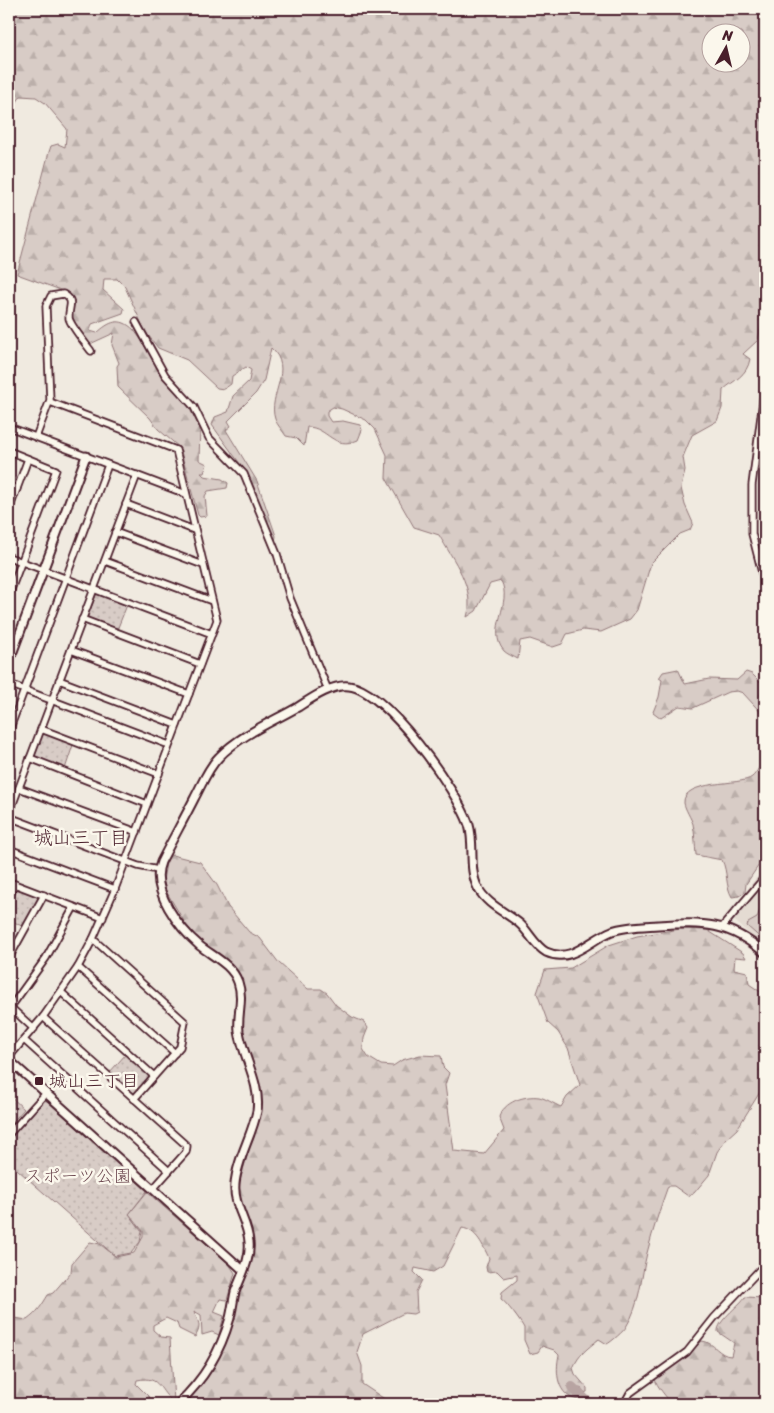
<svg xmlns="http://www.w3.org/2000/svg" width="774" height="1413" font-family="Sriracha,'Klee One',sans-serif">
<defs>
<pattern id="forest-firs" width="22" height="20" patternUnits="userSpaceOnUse" patternTransform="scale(1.25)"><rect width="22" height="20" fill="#d8ccc6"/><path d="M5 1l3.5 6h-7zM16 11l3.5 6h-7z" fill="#bbafaa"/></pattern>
<pattern id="park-dots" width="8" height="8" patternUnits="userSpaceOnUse" patternTransform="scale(1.25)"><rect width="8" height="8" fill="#d8ccc6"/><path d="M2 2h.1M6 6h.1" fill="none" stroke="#bbafaa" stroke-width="1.8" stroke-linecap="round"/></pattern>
</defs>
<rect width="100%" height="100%" fill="#f0eae0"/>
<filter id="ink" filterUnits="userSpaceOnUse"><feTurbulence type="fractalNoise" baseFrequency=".02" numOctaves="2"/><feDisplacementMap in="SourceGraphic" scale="10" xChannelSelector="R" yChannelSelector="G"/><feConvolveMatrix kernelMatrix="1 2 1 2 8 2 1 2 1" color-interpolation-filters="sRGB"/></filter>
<g filter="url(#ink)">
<polygon fill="#e4dbd2" points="765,866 765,948 736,922 727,917"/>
<g fill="url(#forest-firs)" stroke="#917678" fill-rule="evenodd">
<path d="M9,9H765V307L758,340L743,354L750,359C747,376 734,380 723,390L722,408L717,421L692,435L683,457L685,470L681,488L685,505L693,523L690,530L680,534L651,563L637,610L630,619L601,632L583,630L567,634L562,644L553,647L530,639L520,641L518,659C514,657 507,654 504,651C486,630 513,603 501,581L490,584L476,611L467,617C476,588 453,560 439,535L414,527L386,478L387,455L375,429L366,420L342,409L333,407L327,411V416L331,422L343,421L360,425L362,430L358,440C333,451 328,427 307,427L304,446L296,438L286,436C283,431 277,425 275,419C267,395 295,369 271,348L264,380L256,393L228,421L231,426L226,430L257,481L276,536L275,542H273L246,472L212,425L215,417L228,412L233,396L249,381L251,370L246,367L232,376L231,384L224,389L217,388L187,360L158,348L145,331L125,287L117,279H104L103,290L124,309L123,313L92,324L90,331L97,333C109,322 120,316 134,330L187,403L200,429L199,460L207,464L204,473H201L204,476L222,479L228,483L227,488L208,491L205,496L207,516L200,517L198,515L180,448L158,429L150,418L118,387L117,366L119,363L112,345L114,333L90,344L71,317C74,306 76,300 66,292L17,274L49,152L51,146L58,144L65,147L67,129L45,103L36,97L21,96L9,113V82L14,38L9,36ZM712,32H742V62H712Z"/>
<polygon points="678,669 685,684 709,679 737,680 746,672 752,674 765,687 765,717 743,693 737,691 728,692 693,708 679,706 661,718 653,712 659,697 662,680 659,678 663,672"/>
<path d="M765,758V856L746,884L745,892L739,896L732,897C725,885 728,872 722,860L696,855C695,845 695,835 693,824C691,818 685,809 684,803C682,779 742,786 752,777C757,773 761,763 765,758Z"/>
<path d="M172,855L200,862L217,885L228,907L249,932L260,938L279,963L308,989H321L327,993L336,1005L352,1017L364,1022L368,1028L364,1038L363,1049L368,1057L381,1065L393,1066L402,1060L420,1055L441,1056L443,1067L449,1073L445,1085L454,1151L484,1154L504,1130L499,1117C504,1102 524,1095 539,1097C545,1098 554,1104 561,1107L567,1097L580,1085L568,1048L558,1032L548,1023L537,993L545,970L571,968L609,945L637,936L680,929L707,930L743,953L746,958L735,957L734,969L747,972L749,984L765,995V1084L737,1129L726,1139L717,1152L709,1175L694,1193L688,1196L674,1186H668C660,1208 653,1230 647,1253C641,1277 640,1305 626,1327C625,1330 610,1343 607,1344L599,1339C587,1349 579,1354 573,1368L575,1374L587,1388V1392L583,1393L581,1388L578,1390L572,1387L576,1394L574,1396L579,1397L578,1400C557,1396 555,1372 559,1355L554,1350L542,1346L538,1352L530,1354L524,1340V1328C521,1322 506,1302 501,1299L502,1292L517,1280V1275L504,1278L497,1271L487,1272L486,1267L489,1258C483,1246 477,1230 462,1228L443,1266L433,1272L415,1268L414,1272L422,1280L416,1292L417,1312L413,1314L404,1313L363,1334L357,1352L362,1366V1384L392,1404H183L214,1368L222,1351L239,1293L251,1264L252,1236L242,1209L239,1184L258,1118L256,1078L243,1033L244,1004L240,978L229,962L196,938L185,923L166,891L163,880L167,858Z"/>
<polygon points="761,907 765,908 765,942 747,926 748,923 757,918"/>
<path d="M147,1192L229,1264L235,1273L227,1300L220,1299L214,1312L224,1316L219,1335L212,1332L202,1335L201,1315L194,1311C197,1321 203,1325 195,1337L179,1329L177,1323L166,1318L153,1325V1330L161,1337L170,1338L174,1402C158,1392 162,1375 137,1380L136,1384L156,1404H9V1317L27,1320C38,1312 42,1305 48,1295L53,1293L71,1272L72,1263L90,1242L100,1244L116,1257L134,1253L143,1237V1231L129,1214Z"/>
<path d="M745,1297L765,1298V1404H672C667,1398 656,1385 655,1379L688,1355L702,1341C714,1342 719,1356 731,1356L734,1343L718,1332C717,1321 738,1307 745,1297Z"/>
</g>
<g fill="url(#park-dots)" stroke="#917678">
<polygon points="97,593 127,605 117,630 87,618"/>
<polygon points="42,733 73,745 65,769 34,757"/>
<polygon points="16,888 40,897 25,928 9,919 9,902"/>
<polygon points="126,1054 150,1075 134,1094 109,1073"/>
<polygon points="9,1095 24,1109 9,1126"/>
<polygon points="43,1100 47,1101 147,1191 129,1214 142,1231 140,1242 131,1253 115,1256 9,1162 9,1138"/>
</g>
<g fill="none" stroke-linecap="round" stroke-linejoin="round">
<polyline stroke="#b8a4a2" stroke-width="10" points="572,1387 590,1404"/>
<defs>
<g id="minor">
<polyline points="136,322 165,375 194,407 209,438 244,474 277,554 290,598 328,690"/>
<polyline points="765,385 752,485 752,534 765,585"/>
<polyline points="9,427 186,494"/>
<path d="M36,437L50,400L46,306L51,296L63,294C76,301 68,306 69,318C70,325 86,344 91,351"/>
<polyline points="9,451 56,470 9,595"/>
<polyline points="9,486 17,489"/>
<polyline points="126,504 194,530"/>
<polyline points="9,510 28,459"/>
<polyline points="115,532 203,565"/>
<polyline points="9,557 212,634"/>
<polyline points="105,561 212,601"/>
<polyline points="82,619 200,664"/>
<polyline points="71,650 189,694"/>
<polyline points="59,680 177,725"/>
<polyline points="9,684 169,745"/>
<polyline points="41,729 159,774"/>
<polyline points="9,731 108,465"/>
<polyline points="30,758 147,804"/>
<polyline points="19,788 137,832"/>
<polyline points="9,814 137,475"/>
<polyline points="9,817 138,866 158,870"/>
<polyline points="9,849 115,889"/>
<polyline points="9,882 103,918"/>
<polyline points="9,896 15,884"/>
<polyline points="723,926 765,877"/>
<polyline points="93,939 185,1022 180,1047 134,1099"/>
<polyline points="9,958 44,895"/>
<polyline points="78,967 175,1053"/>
<polyline points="61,992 154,1076"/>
<polyline points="9,1006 34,1029"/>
<polyline points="10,1008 46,958 74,907"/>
<polyline points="43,1017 187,1146 186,1152 153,1189"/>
<polyline points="24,1040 169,1171"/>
<polyline points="9,1057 43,1017 78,967 93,939 115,889 217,620 176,450 50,402"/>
<polyline points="9,1134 46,1093"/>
<polyline points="624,1404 630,1393 687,1352 714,1318 765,1264"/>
</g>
<g id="tertiary">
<polyline points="9,662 86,456"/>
<polyline points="9,1060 243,1270"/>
<path d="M178,1404C204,1379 220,1353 230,1318C232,1310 233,1301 235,1292C241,1276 251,1259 249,1242C248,1221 233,1206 235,1184C237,1159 252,1136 257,1111C261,1084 243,1057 239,1031C237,1014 244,999 238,982C232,965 214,957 200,946C180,929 149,890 161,862C172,840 184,819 195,797C202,784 208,768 219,757C240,735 272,722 298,707C312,698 332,684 349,686C386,690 457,790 469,825C475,845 468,869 478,888C487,905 506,912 520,924C529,932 535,946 546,952C572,964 589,940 612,931C626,926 643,926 658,925C704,922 729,922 765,953"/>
</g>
</defs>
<use href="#minor" stroke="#4a1f2b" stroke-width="9"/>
<use href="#tertiary" stroke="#4a1f2b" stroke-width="11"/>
<use href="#minor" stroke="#fbf7ec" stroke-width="5.5"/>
<use href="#tertiary" stroke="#fbf7ec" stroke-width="7"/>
</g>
</g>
<rect fill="#4a1f2b" stroke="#fbf7ec" stroke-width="2" x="34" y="1076" width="10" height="10" rx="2.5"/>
<g text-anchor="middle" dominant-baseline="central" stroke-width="5" stroke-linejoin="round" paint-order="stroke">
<g font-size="18" fill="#4a1f2b" stroke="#fbf7ec" text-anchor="start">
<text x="49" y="1081">城山三丁目</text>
</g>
<g font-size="18" fill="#6e4a52" stroke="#fbf7ec">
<text x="78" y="1176">スポーツ公園</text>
</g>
<g font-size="19" fill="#4a1f2b" stroke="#fbf7ec">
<text x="81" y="837">城山三丁目</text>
</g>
</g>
<rect width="774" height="1413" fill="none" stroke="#fbf7ec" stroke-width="30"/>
<rect x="15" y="15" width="744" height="1383" fill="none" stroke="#4a1f2b" stroke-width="2" filter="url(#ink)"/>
<g transform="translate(726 48) rotate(8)"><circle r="24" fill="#fbf7ec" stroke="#b4a19f"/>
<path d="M0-4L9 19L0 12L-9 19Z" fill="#4a1f2b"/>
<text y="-8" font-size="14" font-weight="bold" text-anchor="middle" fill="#4a1f2b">N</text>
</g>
</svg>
